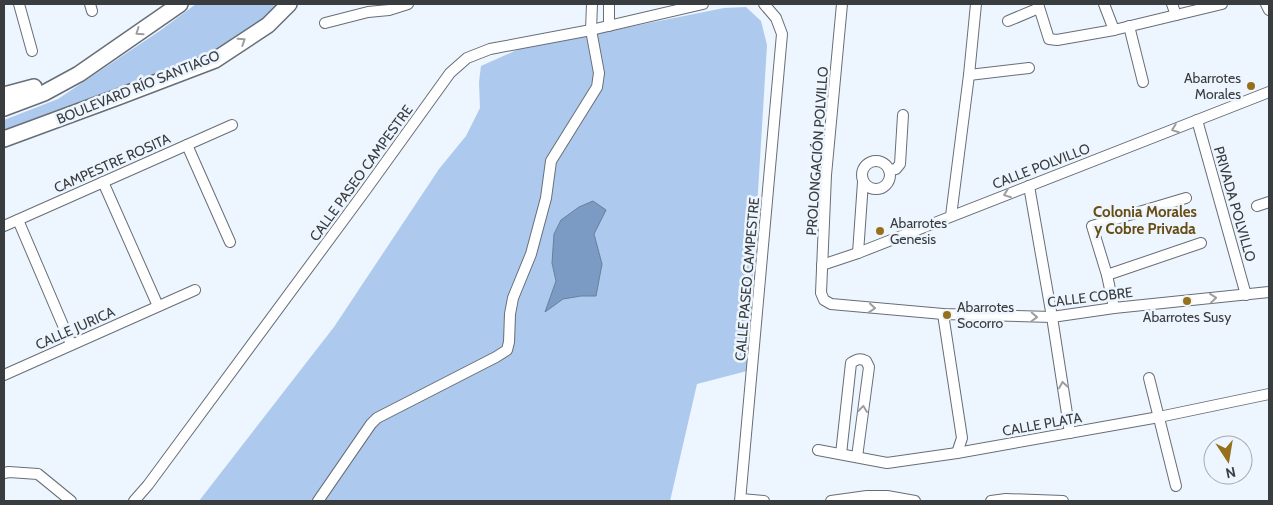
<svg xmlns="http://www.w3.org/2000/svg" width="1273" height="505" font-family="Cabin,sans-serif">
<rect width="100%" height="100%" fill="#edf5fe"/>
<g fill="#adc9ed">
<polygon points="196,4 281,4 253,26 211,54 103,96 4,132 4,120 58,99 161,30"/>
<polygon points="746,7 761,21 767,45 747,371 697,384 670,501 199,501 334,327 439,169 466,136 480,108 479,82 481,66 519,49 724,8"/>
</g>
<polygon fill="#7c9bc4" stroke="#687f9c" points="593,201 606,210 594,234 602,264 596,296 581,296 563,299 545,312 556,281 552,263 554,234 561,220 579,207"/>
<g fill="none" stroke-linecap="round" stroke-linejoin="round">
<defs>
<g id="street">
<polyline points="19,4 32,51"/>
<polyline points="90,4 92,11"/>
<polyline points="609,4 609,26"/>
<polyline points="842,4 826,175 821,293 824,300 831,304 943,314 1052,317 1114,308 1269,292"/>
<polyline points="1038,4 1049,39 1057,40 1114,30 1222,4"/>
<polyline points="1104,4 1114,30"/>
<polyline points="1172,4 1176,15"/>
<polyline points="1266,4 1269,10"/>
<polyline points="1008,21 1039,8"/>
<polyline points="325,23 368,12 389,10 408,4"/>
<polyline points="1129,26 1143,82"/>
<polyline points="969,75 1029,68"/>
<polyline points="1197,120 1246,295"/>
<polyline points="187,145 230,242"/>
<circle cx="876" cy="175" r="14"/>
<polyline points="889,170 896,169 900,164 903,115"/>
<polyline points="103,182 158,306"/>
<polyline points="1029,186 1052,317 1070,433"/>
<polyline points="1257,206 1269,202"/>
<polyline points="951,216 969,75 976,4"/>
<polyline points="18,220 71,344"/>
<polyline points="4,226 232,125"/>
<polyline points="858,253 863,182"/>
<polyline points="822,265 858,253 1269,92"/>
<polyline points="1107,275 1201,243"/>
<polyline points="1114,308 1107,275 1092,226 1186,198"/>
<polyline points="943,314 962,438 957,453"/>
<polyline points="4,375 195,290"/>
<polyline points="1149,378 1176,486"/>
<polyline points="818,450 887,463 957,453 1159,417 1269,394"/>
<path d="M841,454L851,363C857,359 860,358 866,361L869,367L857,457"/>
<polyline points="4,473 9,472 38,474 71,501"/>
<polyline points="741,499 764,501"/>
<polyline points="134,501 148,485 365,191 450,73 467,58 490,49 591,30 703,4"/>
<polyline points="318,501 371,424 377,418 496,357 507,350 509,342 510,314 513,298 531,254 546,198 551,161 597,87 599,73 591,30 592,4"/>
<polyline points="740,501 782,34 776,18 764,4"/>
<polyline points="831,501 867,496 887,496 915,501"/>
<polyline points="991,501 1006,499 1063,501"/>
</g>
<g id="primary">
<polyline points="4,95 34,87"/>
<polyline points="4,108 44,93 79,74 180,4"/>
<polyline points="4,139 118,97 215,60 268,25 289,4"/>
</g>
</defs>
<use href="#street" stroke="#686e76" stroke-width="12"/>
<use href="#primary" stroke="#686e76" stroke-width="18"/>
<use href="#street" stroke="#fff" stroke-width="10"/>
<use href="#primary" stroke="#fff" stroke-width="15"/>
</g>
<defs><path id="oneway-chevron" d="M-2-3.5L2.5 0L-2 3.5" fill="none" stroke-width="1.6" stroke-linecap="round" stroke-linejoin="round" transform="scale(1.25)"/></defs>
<g stroke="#9c9ea0">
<use href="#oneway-chevron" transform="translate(139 32) rotate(145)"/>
<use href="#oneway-chevron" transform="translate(242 41) rotate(-33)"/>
<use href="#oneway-chevron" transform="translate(1175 129) rotate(159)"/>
<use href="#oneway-chevron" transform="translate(1007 194) rotate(159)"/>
<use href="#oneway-chevron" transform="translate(1213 298) rotate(-6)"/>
<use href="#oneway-chevron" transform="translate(872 308) rotate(5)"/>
<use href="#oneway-chevron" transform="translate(1034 317) rotate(2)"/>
<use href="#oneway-chevron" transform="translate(1063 385) rotate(-99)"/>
<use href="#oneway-chevron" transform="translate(863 409) rotate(-83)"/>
</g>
<g fill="#96701a" stroke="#edf5fe" stroke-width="2">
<circle cx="1251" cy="86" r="5"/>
<circle cx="880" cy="231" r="5"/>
<circle cx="1187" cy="301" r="5"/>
<circle cx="947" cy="315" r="5"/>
</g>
<g text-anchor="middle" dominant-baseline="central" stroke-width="5" stroke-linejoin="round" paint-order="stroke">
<g font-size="14" fill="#3a3d40" stroke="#edf5fe" text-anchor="start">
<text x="1241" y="78" text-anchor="end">Abarrotes<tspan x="1241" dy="16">Morales</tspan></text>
<text x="890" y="223">Abarrotes<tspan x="890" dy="16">Genesis</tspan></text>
<text x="957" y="307">Abarrotes<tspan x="957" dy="16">Socorro</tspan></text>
<text x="1187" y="317" text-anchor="middle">Abarrotes Susy</text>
</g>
<g font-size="14" fill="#3a3d40" stroke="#edf5fe">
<text transform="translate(138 87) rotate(-22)">BOULEVARD RÍO SANTIAGO</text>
<text transform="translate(817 151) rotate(-86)">PROLONGACIÓN POLVILLO</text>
<text transform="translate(112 163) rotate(-24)">CAMPESTRE ROSITA</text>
<text transform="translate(1041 166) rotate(-21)">CALLE POLVILLO</text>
<text transform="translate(361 173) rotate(-54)">CALLE PASEO CAMPESTRE</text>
<text transform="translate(1235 204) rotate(74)">PRIVADA POLVILLO</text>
<text transform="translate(747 279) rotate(-85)">CALLE PASEO CAMPESTRE</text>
<text transform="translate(1090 297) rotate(-7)">CALLE COBRE</text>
<text transform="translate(75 328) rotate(-24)">CALLE JURICA</text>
<text transform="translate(1042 424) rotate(-10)">CALLE PLATA</text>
</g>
<g font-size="15" font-weight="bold" fill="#674d13" stroke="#edf5fe">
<text x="1145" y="212">Colonia Morales<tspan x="1145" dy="17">y Cobre Privada</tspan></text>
</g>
</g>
<rect width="1273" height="505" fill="none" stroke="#3a3d40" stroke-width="10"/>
<g transform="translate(1228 460) rotate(168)"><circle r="24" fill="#edf5fe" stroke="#a5abb2"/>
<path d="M0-4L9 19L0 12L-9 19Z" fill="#96701a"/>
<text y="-8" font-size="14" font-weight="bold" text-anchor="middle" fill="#3a3d40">N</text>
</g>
</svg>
